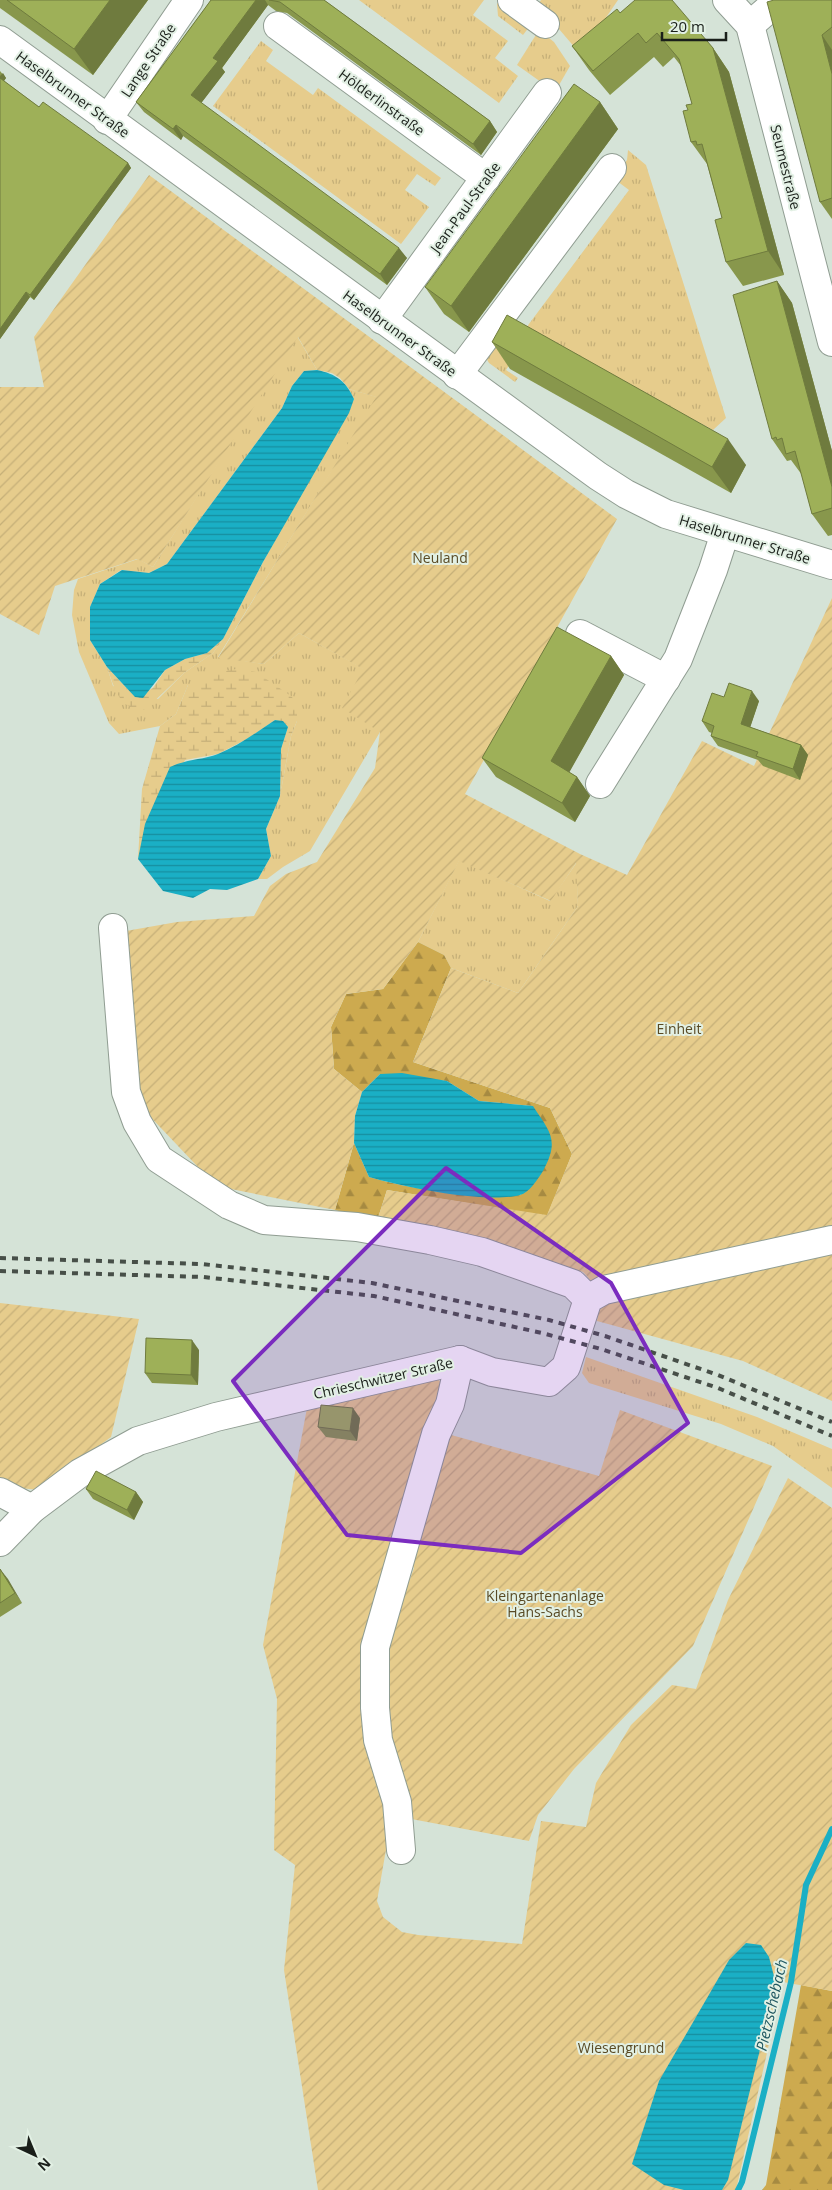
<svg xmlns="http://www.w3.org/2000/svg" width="832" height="2190" font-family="'Open Sans',sans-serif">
<defs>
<pattern id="grass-tufts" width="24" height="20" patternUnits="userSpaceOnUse" patternTransform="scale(1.25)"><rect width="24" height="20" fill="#e6cc8c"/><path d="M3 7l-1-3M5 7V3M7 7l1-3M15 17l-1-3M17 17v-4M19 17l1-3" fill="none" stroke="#c5af78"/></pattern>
<pattern id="forest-firs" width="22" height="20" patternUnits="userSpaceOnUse" patternTransform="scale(1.25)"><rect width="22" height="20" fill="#cdaa4f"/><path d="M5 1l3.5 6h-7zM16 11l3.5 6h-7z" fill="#a68a41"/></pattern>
<pattern id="wetland-marsh" width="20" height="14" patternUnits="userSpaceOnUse" patternTransform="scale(1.25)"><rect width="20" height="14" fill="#e6cc8c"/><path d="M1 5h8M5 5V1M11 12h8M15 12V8" fill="none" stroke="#c5af78"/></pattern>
<pattern id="garden-furrows" width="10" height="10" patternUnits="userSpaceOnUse" patternTransform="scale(1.25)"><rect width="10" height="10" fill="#e6cc8c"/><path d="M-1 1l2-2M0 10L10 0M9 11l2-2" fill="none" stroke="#c5af78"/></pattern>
<pattern id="water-rules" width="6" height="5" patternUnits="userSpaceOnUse" patternTransform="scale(1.25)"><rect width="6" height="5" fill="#1aafc5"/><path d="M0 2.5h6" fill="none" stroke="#168e9f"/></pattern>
</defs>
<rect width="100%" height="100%" fill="#d5e3d7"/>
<g fill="url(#grass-tufts)">
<polygon points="359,0 484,0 473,15 508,41 495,58 518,76 499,103"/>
<polygon points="500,0 533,22 523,35 498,16 497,4"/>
<polygon points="541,0 618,0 586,47 576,49 553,22 535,9"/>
<polygon points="539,30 554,42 570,66 555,92 517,65"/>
<polygon points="261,41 273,50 266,61 313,95 318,88 441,178 435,186 417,174 405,190 429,207 401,244 213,106"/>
<polygon points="628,150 646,165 726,418 713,430 530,333 506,370 518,378 515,382 489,363 485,356 488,346 517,340 629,190 613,178 627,160"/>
<polygon points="297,336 317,370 304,371 292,386 282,408 167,564 149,573 121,570 100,584 90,607 90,640 107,667 113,686 158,699 184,673 213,653 223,639 263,562 354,399 349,389 377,397 218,657 264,664 299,633 364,669 380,732 310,851 283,867 267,879 258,879 271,856 266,829 280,796 291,736 297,721 188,685 176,714 160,726 119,734 109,723 79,652 72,615 74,590 78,579 138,559 153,567"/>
<polygon points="459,860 550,901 577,862 578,906 518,993 451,968 444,955 418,942"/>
<polygon points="586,1357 757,1417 832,1449 832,1488 773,1446 721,1424 589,1383 582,1373"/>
</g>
<g fill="url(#forest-firs)">
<path d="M418,942L444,955L451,968L413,1062L550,1108L572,1154L547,1216L387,1190L377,1221L335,1210L354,1143L369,1177C419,1191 470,1198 521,1195L533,1106L479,1101L447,1081L380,1074L362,1092L334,1069L331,1027L346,994L383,989Z"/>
<polygon points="801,1985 832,1991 832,2190 762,2190 766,2185"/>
</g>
<g fill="url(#wetland-marsh)">
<path d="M223,639L213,653L184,673L145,710C120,711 114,688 107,667L135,697L153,688L165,670L185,659L207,653Z"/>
<polygon points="232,669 256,672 291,696 297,703 297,721 291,736 280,796 281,749 288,727 275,720 249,738 218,754 185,760 138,859 142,789 160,726 176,714 188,685"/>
</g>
<g fill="url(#garden-furrows)">
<path d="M149,175L617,519L465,794L580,854L627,875L702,741L754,766L832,598V1401L743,1361L597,1321C601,1303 597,1285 583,1272L494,1243L377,1221L387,1190L547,1215L572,1154L550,1108L413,1062L451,968L518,993L578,906L576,863L551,901L459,861L418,942L383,989L346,994L331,1027L334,1069L362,1092L355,1116L354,1143L335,1210L216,1186L141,1107L126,1021V931L177,922L254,916L270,886L286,874L317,862L375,768L380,732L342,708L363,669L299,633L264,664L218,658L376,397L349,389L340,378L332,373L317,370L298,337L153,567L137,559L55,586L39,635L0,614V387H44L34,337Z"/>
<polygon points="0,1303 139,1319 111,1437 40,1490 19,1488 0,1478"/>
<polygon points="437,1379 443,1383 393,1553 376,1758 390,1827 377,1901 383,1917 402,1932 418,1935 522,1944 541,1821 586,1827 596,1783 631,1725 672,1685 696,1689 728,1600 788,1478 832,1508 832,1991 783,1982 736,2190 318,2190 284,1970 295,1865 274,1850 277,1699 263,1645 307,1408"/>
<polygon points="620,1410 772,1466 693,1646 574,1769 538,1815 529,1841 406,1818 385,1705 388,1642 404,1584 410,1579 414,1568 410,1563 444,1433 599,1476"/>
</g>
<g fill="url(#water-rules)">
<path d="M317,370C336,374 346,381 354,399L349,413L263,562L223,639L207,653L185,659L165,670L143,698L135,697L107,667L90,640V607L100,584L122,570L149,573L167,564L282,408L292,386L304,371Z"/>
<path d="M275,720L283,721L288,727L281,749L280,796L266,829L271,856L258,879L227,890L210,889L193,898L163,891L138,859L145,824L170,767C187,759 202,760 218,754C238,746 257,732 275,720Z"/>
<path d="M402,1073L447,1081L479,1101L533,1106C550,1132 560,1140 543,1171C538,1179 529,1193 520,1195C486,1204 403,1187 369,1177L354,1143L355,1116L362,1092L380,1074Z"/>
<polygon points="746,1943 761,1945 769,1957 776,1984 728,2180 722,2190 684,2190 664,2185 632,2164 659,2081 729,1960"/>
</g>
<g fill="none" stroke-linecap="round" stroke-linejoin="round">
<polyline stroke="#1aafc5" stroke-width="6" points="738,2190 742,2182 791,1982 806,1885 832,1829"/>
<defs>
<g id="minor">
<polyline points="512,0 545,24"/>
<polyline points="727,0 750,25 832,342"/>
<polyline points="750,25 779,0"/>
<polyline points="278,26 486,178"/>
<polyline points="0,40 598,476 626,494 666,514 832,565"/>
<polyline points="107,120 189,0"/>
<polyline points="382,320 547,93"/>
<polyline points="457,375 612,168"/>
<polyline points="580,634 666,679"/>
<polyline points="600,784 678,659 713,570 725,533"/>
<polyline points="113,928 126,1092 137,1122 159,1159 229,1205 264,1220 357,1227 430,1240 482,1252 573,1284 588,1299"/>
<polyline points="0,1492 32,1509"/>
<polyline points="0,1542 32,1509 80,1473 138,1441 216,1417 460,1360 492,1372 549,1382 566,1367 588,1299 604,1290 832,1240"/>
<polyline points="401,1850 397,1802 378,1740 375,1708 375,1647 436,1434 450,1404 460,1360"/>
</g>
</defs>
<use href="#minor" stroke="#909d92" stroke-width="30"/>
<use href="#minor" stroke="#fff" stroke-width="28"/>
<g stroke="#474f48" stroke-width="4" stroke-dasharray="6 6" stroke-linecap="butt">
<polyline points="0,1258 202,1264 372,1283 549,1320 605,1336 718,1375 832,1422"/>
<polyline points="0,1271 203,1277 374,1296 542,1333 601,1349 718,1388 832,1436"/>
</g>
</g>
<g fill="#88974c">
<polygon points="0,0 148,0 93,75 0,8"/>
<polygon points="211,0 324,0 490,121 497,132 481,155 287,13 276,11 268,5 222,68 225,72 201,103 407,258 387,285 183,136 181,140 144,112 136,102"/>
<polygon points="774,0 832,0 832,219 820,202"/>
<polygon points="620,13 713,48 729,72 784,275 743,286 726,262 722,218 707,164 691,142 688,110 692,104 681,66 674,57 663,67 654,57 610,95 589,70 572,46"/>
<polygon points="0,71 6,78 4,81 39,107 128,163 131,168 34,300 30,297 0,339"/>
<polygon points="600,102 618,129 469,332 444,314 425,287"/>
<polygon points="777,281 792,303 832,451 832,535 828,536 812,514 802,475 791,460 787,461 772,439"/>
<polygon points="492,342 746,465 731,493 510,369"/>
<polygon points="611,656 624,675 569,772 577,777 590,796 575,822 496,777 482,758"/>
<polygon points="724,697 759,701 750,727 801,745 808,755 800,780 763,766 758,760 718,746 711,736 712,733 709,732 702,721"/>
<polygon points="199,1350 198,1385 152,1383 145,1373"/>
<polygon points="360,1418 357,1441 326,1437 318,1427"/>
<polygon points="86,1489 136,1492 143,1502 134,1520 93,1499"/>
<polygon points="0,1569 22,1603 0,1617"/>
</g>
<g fill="#6f7b3e">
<polygon points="110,0 148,0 93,75 74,49"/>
<polygon points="256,0 265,0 268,5 222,68 225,72 199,106 191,95 213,58"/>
<polygon points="822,35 832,50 832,74"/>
<polygon points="713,48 729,72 784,275 768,251"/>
<polygon points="3,73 6,78 3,82 0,78 0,76"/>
<polygon points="600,102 618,129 469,332 451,306"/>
<polygon points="490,121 497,132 481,155 473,144"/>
<polygon points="176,125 183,136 181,140 173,129"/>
<polygon points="128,163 131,168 34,300 30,295"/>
<polygon points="399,248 407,258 387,285 380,274"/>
<polygon points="777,281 792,303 832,451 832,487"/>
<polygon points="26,292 30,297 0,339 0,329"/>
<polygon points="728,439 746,465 731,493 712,467"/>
<polygon points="611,656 624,675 565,780 551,761"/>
<polygon points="752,691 759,701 748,734 741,724"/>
<polygon points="801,745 808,755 800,780 793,769"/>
<polygon points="577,777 590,796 575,822 562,803"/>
<polygon points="192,1340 199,1350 198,1385 191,1375"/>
<polygon points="353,1408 360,1418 357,1441 350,1431"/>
<polygon points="136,1492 143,1502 134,1520 127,1510"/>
<polygon points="0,1569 8,1579 22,1603 15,1593"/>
</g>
<g fill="#9eb058" stroke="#6f7b3e">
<polygon points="7,0 110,0 74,49"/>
<polygon points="211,0 256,0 213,58 218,61 191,95 399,248 380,274 176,125 173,129 136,102"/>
<polygon points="269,0 324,0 490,121 473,144 280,2"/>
<polygon points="635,0 672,0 713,48 768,251 726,262 715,220 722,218 702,144 697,145 696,141 691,142 683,111 688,110 686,105 692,104 679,59 657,33 646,43 638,33 593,71 572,46 617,9 620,13"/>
<polygon points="774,0 832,0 832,27 822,35 832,74 832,198 820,202 767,2"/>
<polygon points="0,78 39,107 43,102 128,163 30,295 26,292 0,329"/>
<polygon points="574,84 600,102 451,306 425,287"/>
<polygon points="777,281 832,487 832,508 812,514 795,451 786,454 782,438 777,440 776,437 772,439 733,295"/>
<polygon points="507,315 728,439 712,467 492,342"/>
<polygon points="557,627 611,656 551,761 577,777 562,803 482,758"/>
<polygon points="729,683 752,691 741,724 801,745 793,769 756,756 758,752 711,736 714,726 702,721 712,693 724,697"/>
<polygon points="146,1338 192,1340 191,1375 145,1373"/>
<polygon points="321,1405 353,1408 350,1431 318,1427"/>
<polygon points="96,1471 136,1492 127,1510 86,1489"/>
<polygon points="0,1569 15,1593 0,1603"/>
</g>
<path fill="#7b2cbf" fill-opacity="0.2" stroke="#7b2cbf" stroke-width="4" stroke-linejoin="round" d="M446,1168L611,1283L688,1423L521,1553L347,1535L233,1381Z"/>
<g text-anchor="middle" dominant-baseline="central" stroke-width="4" stroke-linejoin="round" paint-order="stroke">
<g font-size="14" fill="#1a1f1a" stroke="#e2f0e4">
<text transform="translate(148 60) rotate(-56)">Lange Straße</text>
<text transform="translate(73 94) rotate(36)">Haselbrunner Straße</text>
<text transform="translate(382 102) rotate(36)">Hölderlinstraße</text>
<text transform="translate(786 167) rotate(76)">Seumestraße</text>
<text transform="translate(465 207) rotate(-54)">Jean-Paul-Straße</text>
<text transform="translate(400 333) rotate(36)">Haselbrunner Straße</text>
<text transform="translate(745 539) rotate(17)">Haselbrunner Straße</text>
<text transform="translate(383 1378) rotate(-13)">Chrieschwitzer Straße</text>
</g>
<g font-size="14" fill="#594a24" stroke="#e2f0e4">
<text x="440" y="557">Neuland</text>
<text x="679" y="1028">Einheit</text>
<text x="545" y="1595">Kleingartenanlage<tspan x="545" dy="16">Hans-Sachs</tspan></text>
<text x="621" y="2047">Wiesengrund</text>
</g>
<g font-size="15" font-style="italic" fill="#205761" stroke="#e2f0e4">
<text transform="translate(771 2005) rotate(-77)">Pietzschebach</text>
</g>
</g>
<g transform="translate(35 2155) rotate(136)" stroke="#e2f0e4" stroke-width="4" paint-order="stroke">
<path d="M0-4L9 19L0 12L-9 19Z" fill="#1a1f1a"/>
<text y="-8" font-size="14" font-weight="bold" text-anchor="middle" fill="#1a1f1a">N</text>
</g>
<path d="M662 32v8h64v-8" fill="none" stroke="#1a1f1a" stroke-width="2.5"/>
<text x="670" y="32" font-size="15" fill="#1a1f1a" stroke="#e2f0e4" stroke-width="4" paint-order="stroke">20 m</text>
</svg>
